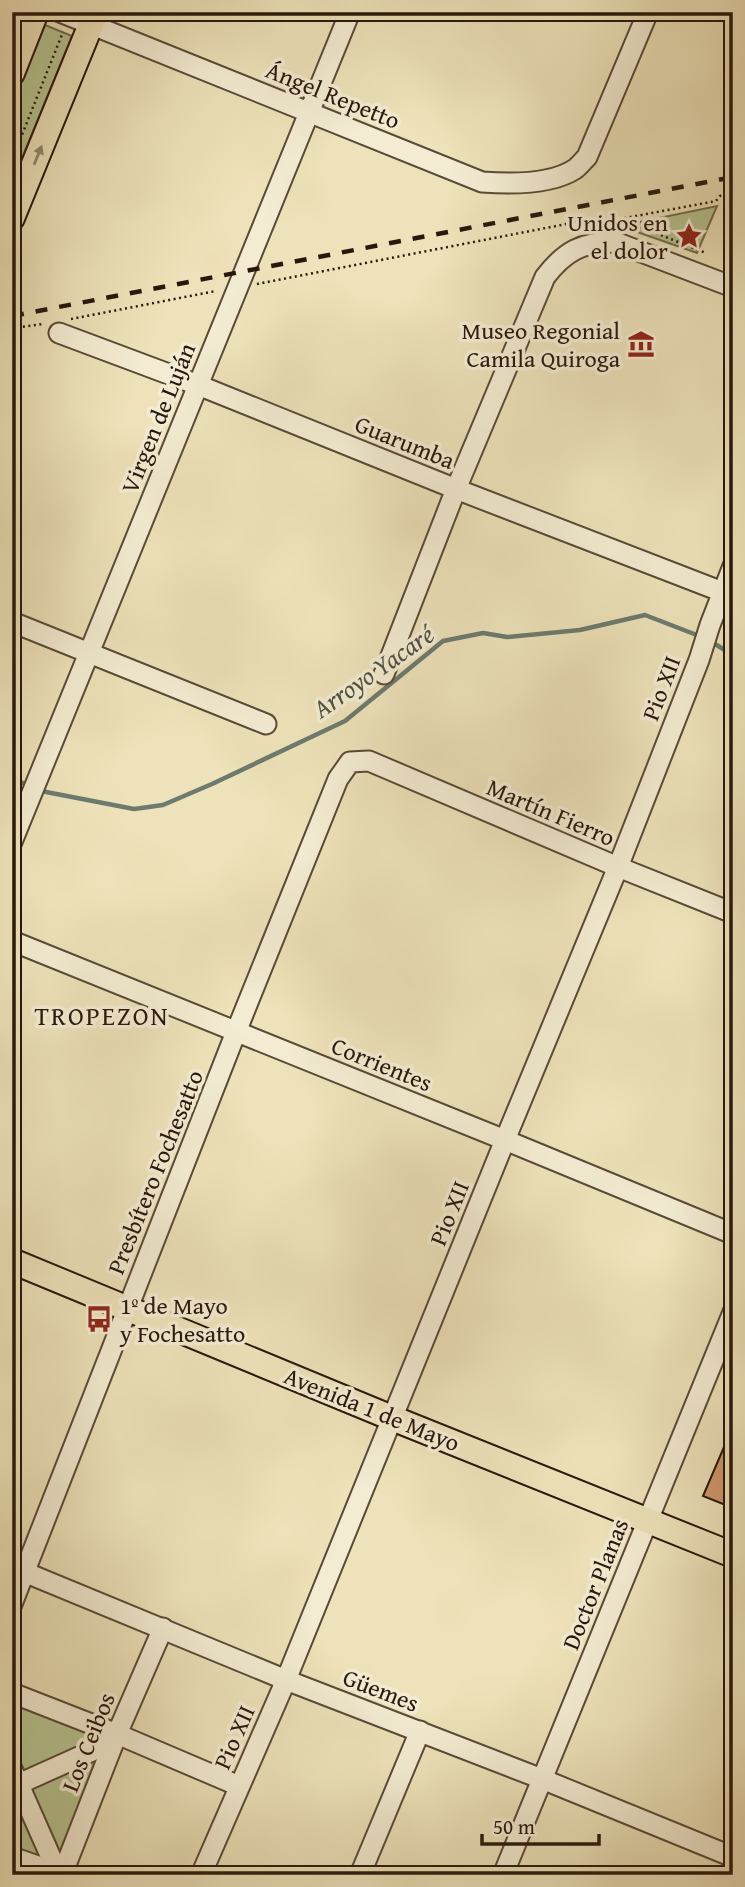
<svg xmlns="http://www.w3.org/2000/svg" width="745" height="1887" font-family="'Gentium Book Plus',serif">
<rect width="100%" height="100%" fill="#ede2b9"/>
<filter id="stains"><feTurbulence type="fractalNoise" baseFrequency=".00286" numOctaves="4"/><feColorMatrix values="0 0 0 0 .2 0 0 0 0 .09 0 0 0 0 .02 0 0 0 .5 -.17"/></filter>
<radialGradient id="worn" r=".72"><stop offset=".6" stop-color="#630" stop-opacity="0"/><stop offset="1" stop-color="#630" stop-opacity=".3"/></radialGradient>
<g fill="#b6c491" stroke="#6f6e4e" stroke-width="2">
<polygon points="45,25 72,36 12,183 12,105"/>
<polygon points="717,206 697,253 620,226"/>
<polygon points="12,1704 107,1739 60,1868 12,1850"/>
</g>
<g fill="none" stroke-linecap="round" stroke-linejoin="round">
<g stroke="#6c7b6e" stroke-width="4.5">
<polyline points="710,641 733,655"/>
<polyline points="12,778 23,783"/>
<polyline points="41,791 134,809 163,805 212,784 345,721 443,641 483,633 507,637 580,630 645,615 702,637"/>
</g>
</g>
<polygon fill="#d0976d" stroke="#28170c" stroke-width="2" points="733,1426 733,1508 703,1496"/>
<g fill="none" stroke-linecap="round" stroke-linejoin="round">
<defs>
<g id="minor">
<path d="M60,12L482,182C509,184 551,185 575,169C579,166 583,161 587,157L648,12"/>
<polyline points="59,333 198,385 456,489 733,596"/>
<polyline points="12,622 266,724"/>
<path d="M384,674L456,489L545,277C565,251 582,242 615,242L733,287"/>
<polyline points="12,842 350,12"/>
<polyline points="12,941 505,1140 733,1234"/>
<polyline points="12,1567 286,1680 542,1779 733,1857"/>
<polyline points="12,1604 236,1032 338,779 350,762 369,761 618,867 733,913"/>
<polyline points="12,1693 117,1734 239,1786"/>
<polyline points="12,1769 53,1862 50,1871"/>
<polyline points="12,1787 101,1747 111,1748"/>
<polyline points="12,1857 61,1874"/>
<polyline points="62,1875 117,1734 163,1628"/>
<polyline points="201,1875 286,1680 505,1140 618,867 699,660 710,625 733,566"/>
<polyline points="360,1875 420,1731"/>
<polyline points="503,1875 733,1312"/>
</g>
<g id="major">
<polyline points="12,73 36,12"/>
<polyline points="12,218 96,12"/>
<polyline points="12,1261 392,1418 733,1555"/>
</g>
</defs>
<use href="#minor" stroke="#594a37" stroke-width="23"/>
<use href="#major" stroke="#28170c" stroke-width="28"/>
<g stroke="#28170c" stroke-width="2.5" stroke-dasharray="2 3.5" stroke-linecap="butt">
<polyline points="12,160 63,32"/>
<polyline points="620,219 706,253"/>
<polyline points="257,284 582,221 588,223 620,219 716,201 720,196 733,193"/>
<polyline points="71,319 216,291"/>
<polyline points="12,328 44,324"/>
</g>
<use href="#minor" stroke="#f3ecd2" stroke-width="19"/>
<use href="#major" stroke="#ede2b9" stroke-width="24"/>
<polyline stroke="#28170c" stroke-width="4.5" stroke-dasharray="12 12" stroke-linecap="butt" points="12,316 733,177"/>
</g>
<defs><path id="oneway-solid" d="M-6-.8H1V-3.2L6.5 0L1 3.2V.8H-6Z" transform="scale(1.75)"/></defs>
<use fill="#94876b" href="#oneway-solid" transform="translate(38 155) rotate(-68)"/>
<defs>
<symbol id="sight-bare" viewBox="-9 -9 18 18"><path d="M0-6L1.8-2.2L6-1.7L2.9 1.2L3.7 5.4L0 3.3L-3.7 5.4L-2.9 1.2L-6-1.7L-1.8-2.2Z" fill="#8f2418" stroke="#f3ecd2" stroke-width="2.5" paint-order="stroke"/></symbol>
<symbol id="museum-bare" viewBox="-9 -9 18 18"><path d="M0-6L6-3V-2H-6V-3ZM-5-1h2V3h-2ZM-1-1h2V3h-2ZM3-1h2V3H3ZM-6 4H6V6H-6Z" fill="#8f2418" stroke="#f3ecd2" stroke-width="2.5" paint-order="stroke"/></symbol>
<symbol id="bus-bare" viewBox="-9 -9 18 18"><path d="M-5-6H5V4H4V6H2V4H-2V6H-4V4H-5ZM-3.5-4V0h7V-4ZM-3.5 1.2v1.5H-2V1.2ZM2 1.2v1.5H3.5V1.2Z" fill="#8f2418" stroke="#f3ecd2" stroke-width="2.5" paint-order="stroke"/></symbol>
</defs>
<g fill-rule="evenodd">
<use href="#sight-bare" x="670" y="217" width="38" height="38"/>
<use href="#museum-bare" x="622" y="325" width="38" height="38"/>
<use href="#bus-bare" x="80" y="1300" width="38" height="38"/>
</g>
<g text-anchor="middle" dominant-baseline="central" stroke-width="7" stroke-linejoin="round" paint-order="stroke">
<g font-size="24" fill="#28170c" stroke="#f3ecd2">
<text transform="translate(333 95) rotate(22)">Ángel Repetto</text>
<text transform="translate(158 418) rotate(-68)">Virgen de Luján</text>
<text transform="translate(405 442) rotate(22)">Guarumba</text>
<text transform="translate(661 688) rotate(-69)">Pio XII</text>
<text transform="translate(551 812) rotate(23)">Martín Fierro</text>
<text transform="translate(382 1064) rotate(22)">Corrientes</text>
<text transform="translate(155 1172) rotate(-68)">Presbítero Fochesatto</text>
<text transform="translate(449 1213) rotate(-68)">Pio XII</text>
<text transform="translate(372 1409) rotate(22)">Avenida 1 de Mayo</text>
<text transform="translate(595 1584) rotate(-68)">Doctor Planas</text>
<text transform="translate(381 1690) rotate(21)">Güemes</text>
<text transform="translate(234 1737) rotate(-66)">Pio XII</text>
<text transform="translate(88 1742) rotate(-68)">Los Ceibos</text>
</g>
<g font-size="24" fill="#28170c" stroke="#f3ecd2" text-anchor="end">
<text x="668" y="222">Unidos en<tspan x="668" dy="28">el dolor</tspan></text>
<text x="620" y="330">Museo Regonial<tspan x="620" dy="28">Camila Quiroga</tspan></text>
<text x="120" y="1305" text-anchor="start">1º de Mayo<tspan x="120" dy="28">y Fochesatto</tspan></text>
</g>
<g font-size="26" font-style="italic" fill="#505145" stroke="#f3ecd2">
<text transform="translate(373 671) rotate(-35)">Arroyo Yacaré</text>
</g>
<g font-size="26" letter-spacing="2" fill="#28170c" stroke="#f3ecd2">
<text x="102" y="1015">TROPEZON</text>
</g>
</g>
<rect width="745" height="1887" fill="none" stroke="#ede2b9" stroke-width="42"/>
<rect x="14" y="14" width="717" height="1859" fill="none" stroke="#28170c" stroke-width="3.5"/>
<rect x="21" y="21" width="703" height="1845" fill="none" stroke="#28170c" stroke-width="2"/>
<path d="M482 1834v10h117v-10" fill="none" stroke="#28170c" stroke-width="3.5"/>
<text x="493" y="1834" font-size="21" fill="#28170c" stroke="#f3ecd2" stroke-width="5" paint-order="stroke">50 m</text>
<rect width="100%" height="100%" filter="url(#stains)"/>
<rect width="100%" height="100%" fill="url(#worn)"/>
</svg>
